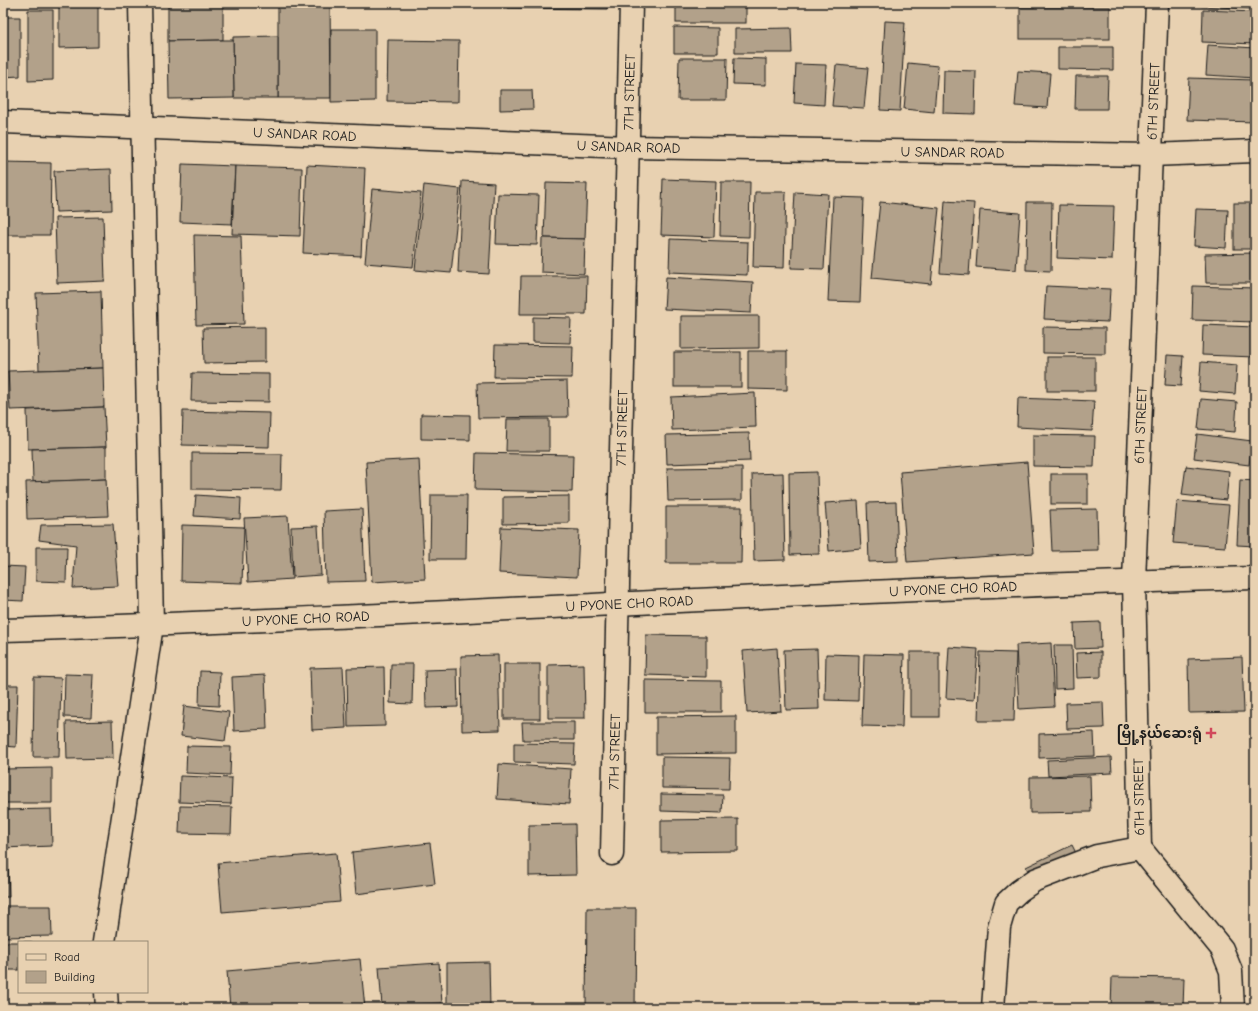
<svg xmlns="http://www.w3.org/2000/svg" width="1258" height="1011" font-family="'Comic Neue','Noto Sans Myanmar',sans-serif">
<rect width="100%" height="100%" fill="#e8d1b1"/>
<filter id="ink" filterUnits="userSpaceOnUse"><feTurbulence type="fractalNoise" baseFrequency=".025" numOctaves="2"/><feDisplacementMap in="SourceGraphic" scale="8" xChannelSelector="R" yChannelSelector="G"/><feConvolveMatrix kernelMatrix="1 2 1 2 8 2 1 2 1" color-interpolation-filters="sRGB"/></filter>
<g filter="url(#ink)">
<g fill="#b2a18a" stroke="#1c1c1c">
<polygon points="59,3 98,3 98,47 59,48"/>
<polygon points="168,3 223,3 223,40 168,41"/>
<polygon points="278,3 330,3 331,98 278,98"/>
<polygon points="507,3 607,3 607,9 507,8"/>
<rect x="676" y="3" width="70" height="20"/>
<polygon points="1201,3 1255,3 1255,9 1201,6"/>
<rect x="1020" y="7" width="90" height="32"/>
<polygon points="28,10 53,10 53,80 28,81"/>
<polygon points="1203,10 1255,12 1255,44 1202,42"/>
<polygon points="3,17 20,17 20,76 3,77"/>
<polygon points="885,21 905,22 900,111 880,110"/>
<polygon points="674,27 718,28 718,53 674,53"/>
<polygon points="791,28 792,53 735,53 735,29"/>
<polygon points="331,29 375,29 375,101 331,102"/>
<polygon points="278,36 278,98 234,98 233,37"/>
<polygon points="223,40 233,40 234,98 169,99 168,41"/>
<polygon points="388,40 459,41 458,102 387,101"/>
<polygon points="1208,45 1255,48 1255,78 1206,75"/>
<polygon points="1058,47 1113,47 1113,70 1058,69"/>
<polygon points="679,58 727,58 726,100 678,100"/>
<polygon points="734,58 766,59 766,85 733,84"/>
<polygon points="908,63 938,66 934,112 904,109"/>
<polygon points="796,64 826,65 824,105 794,103"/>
<polygon points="836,65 868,68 864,108 832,106"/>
<polygon points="944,70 976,71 975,114 943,113"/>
<polygon points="1018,71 1050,73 1047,108 1015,106"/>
<polygon points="1076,76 1108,76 1107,109 1075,109"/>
<polygon points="1189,78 1255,80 1255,122 1187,120"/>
<polygon points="500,90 532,90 533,109 500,110"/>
<polygon points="3,162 51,163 50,235 3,235"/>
<polygon points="182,164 235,166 232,224 180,222"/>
<polygon points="307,165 365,168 361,256 303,253"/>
<polygon points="235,166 302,168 300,236 232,234"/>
<polygon points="111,169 112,210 56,212 54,171"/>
<polygon points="663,179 716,181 714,237 661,235"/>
<polygon points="462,181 494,183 489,274 458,272"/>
<polygon points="721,182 750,182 749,237 720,236"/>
<polygon points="546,183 587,184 585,239 544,238"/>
<polygon points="424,185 460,189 451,273 415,270"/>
<polygon points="372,189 421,193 413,267 365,263"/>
<polygon points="755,192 786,192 784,268 753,267"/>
<polygon points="795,192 828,194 824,269 791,268"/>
<polygon points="498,194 539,195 537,245 496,244"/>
<polygon points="833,197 864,198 860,302 828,301"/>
<polygon points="945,201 974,203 969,275 940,273"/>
<polygon points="880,202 939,208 931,284 872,278"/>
<polygon points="1027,202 1052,202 1051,271 1026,270"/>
<rect x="1234" y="203" width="21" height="46"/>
<polygon points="1059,205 1114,206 1112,260 1057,258"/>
<polygon points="1196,209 1228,210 1226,248 1194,246"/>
<polygon points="980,210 1020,213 1016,270 976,267"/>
<polygon points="103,217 105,281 57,283 55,218"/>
<polygon points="194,235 241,236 244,324 196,325"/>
<polygon points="542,238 585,239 584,274 541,272"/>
<polygon points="670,239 748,242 747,275 669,272"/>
<polygon points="1255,253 1255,283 1206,283 1205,254"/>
<polygon points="521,276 587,276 586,314 520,314"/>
<polygon points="666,277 753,282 751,313 664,309"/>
<polygon points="1046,286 1110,289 1108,322 1044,319"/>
<polygon points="1193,286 1255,288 1255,322 1192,320"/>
<polygon points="101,291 103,368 39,370 36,293"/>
<polygon points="681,316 759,316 759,348 681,349"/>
<polygon points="533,317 571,318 570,343 533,342"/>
<polygon points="1203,325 1255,327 1255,357 1202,355"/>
<polygon points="265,327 265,362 204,363 203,328"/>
<polygon points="1043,327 1105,328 1105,354 1043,353"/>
<polygon points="495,345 573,346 572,378 494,377"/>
<polygon points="748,351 787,351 787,390 748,389"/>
<rect x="674" y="352" width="67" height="35"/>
<polygon points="1167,355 1183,356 1181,386 1165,385"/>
<rect x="1047" y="357" width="48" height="34"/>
<polygon points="1201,362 1237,365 1235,394 1199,391"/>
<polygon points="103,368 104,407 10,410 8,371"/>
<polygon points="192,373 269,374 269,402 191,401"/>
<polygon points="567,381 568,417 478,418 477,383"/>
<polygon points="755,393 756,427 672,430 671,397"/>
<polygon points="1018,398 1094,401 1092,431 1017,427"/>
<polygon points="1201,399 1237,402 1235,432 1198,429"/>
<polygon points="104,407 106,447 28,449 27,410"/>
<polygon points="183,411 270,413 269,447 182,445"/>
<polygon points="421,414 470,415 470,440 421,439"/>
<polygon points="507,419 549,419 549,451 506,451"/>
<polygon points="749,433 750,461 667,464 666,435"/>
<polygon points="1197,434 1252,441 1249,465 1194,458"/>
<polygon points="1033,435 1095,436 1094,467 1033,466"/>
<polygon points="106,447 106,479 33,482 32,449"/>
<polygon points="192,453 282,454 281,490 192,489"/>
<polygon points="476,453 573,455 572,492 475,490"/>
<polygon points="419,459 425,579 372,582 366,462"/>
<polygon points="1027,462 1034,553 907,562 900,472"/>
<polygon points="1186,466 1229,471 1226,500 1182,495"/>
<polygon points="742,467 742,500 668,501 667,468"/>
<polygon points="817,472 819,554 790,555 789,473"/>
<polygon points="783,473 785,560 754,561 752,474"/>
<rect x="1051" y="474" width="37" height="30"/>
<polygon points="106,479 108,516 27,519 26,482"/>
<polygon points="1240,480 1255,481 1255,546 1237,545"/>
<polygon points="196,495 241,498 240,519 194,516"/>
<polygon points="431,495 467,495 466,559 430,559"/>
<polygon points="569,496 569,523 503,524 503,497"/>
<polygon points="858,501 861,548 829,551 825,503"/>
<polygon points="1177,501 1229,505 1225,547 1173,543"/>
<polygon points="896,502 898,561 869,562 867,503"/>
<polygon points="666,507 742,507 741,563 666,563"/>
<polygon points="362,509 365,581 326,582 324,511"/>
<polygon points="1097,509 1098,550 1052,551 1050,510"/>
<polygon points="288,516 292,579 248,582 244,518"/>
<polygon points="113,524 118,586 73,588 76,545 39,540 41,525"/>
<polygon points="182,525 244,527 242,583 181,581"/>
<polygon points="318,526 321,575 293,577 291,527"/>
<polygon points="501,527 579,530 577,577 499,573"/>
<polygon points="36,547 67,547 66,582 36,581"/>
<polygon points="3,566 25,567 23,601 3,600"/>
<polygon points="1100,622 1101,648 1075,649 1074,623"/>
<polygon points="646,635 706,636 706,677 645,675"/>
<polygon points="1051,643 1054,707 1019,709 1016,645"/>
<polygon points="1054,645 1072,645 1073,688 1055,689"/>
<polygon points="949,647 978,649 974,700 946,698"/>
<polygon points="777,648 781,711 747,713 743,651"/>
<polygon points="817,649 819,709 786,710 784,650"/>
<rect x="910" y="652" width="29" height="65"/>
<polygon points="980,652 1016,653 1014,721 978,721"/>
<polygon points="1101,652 1101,677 1077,678 1076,653"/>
<polygon points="826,654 859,655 858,701 825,700"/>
<polygon points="864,654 904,655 902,727 862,726"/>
<polygon points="498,655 500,730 462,731 461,656"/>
<polygon points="1242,657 1244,712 1189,713 1188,659"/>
<polygon points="391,664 413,664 412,704 390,703"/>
<rect x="504" y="664" width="36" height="55"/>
<polygon points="584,664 585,718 548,718 548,665"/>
<polygon points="343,667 346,728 312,730 310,668"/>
<polygon points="384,667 385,726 348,727 347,668"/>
<polygon points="457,669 458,707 426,708 425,670"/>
<polygon points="200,671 220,672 219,706 199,705"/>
<polygon points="65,674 93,675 91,718 64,717"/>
<polygon points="265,675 267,729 234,731 232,677"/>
<polygon points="34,677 61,678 59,757 33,757"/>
<polygon points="645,680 721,681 721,712 645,712"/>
<polygon points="3,685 18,685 16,747 3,746"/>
<polygon points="1103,702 1104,728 1067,729 1066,703"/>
<polygon points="184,706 229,712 225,741 181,736"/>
<polygon points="736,716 736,753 656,754 656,717"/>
<polygon points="112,721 113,758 67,759 66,722"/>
<polygon points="522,722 574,722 574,740 523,740"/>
<polygon points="1094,732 1095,756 1039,758 1039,734"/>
<polygon points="514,743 575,744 574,764 514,762"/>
<polygon points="187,746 231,747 230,775 186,773"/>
<polygon points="662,757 730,758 729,789 662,788"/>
<polygon points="1111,757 1112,773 1048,776 1047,760"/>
<polygon points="499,764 571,769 569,804 497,799"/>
<polygon points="52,768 52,803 3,803 3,769"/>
<polygon points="180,776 232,778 231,804 179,802"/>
<polygon points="1090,776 1091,812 1030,813 1030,777"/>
<polygon points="661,794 723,795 722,813 661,811"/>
<polygon points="180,806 232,807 231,834 179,833"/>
<polygon points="51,809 52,846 3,848 3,810"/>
<polygon points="738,819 738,851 661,852 661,820"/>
<polygon points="575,824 576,875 529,876 529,825"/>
<polygon points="430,843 435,884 356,894 352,852"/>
<polygon points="1072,845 1078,857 1032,879 1026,867"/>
<polygon points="336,853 340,902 222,912 218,863"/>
<polygon points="3,859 8,859 9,897 3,897"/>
<polygon points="3,906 51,906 52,936 3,937"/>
<polygon points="587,908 636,908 635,1008 586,1008"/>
<polygon points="3,942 32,942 19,942 19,970 3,970"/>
<polygon points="360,959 365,1008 230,1008 227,971"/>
<polygon points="489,962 490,1008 447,1008 447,963"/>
<polygon points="439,963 442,1003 382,1006 379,967"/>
<polygon points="1112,977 1184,978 1183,1008 1111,1008"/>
</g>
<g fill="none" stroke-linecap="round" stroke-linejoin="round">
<defs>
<g id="minor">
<path id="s1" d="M3,630C420,617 837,589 1255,578"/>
<path id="s2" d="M1140,848L1134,581L1157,3"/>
<polyline points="1140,848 1222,949 1231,971 1233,1008"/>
<path id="s3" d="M612,854L631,3"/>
<polyline points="104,942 152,625 140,3"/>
<polyline points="106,992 107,1008"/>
<polyline points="993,1008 999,927 1006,903 1019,891 1035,880 1097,856 1140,848"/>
</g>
<g id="major">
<path id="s4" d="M3,122L629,147L1151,155L1255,151"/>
</g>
</defs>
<use href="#minor" stroke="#1c1c1c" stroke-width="25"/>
<use href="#major" stroke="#1c1c1c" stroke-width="25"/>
<use href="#minor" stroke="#e8d1b1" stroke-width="22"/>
<use href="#major" stroke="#e8d1b1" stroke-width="22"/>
</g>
</g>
<path fill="#d1495b" stroke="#e8d1b1" stroke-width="1.5" d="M1209 727h4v4h4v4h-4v4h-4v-4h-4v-4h4z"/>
<g text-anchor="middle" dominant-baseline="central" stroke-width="4" stroke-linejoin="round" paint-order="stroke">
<g font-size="14" fill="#1c1c1c" stroke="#e8d1b1">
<text stroke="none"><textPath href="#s3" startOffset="762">7TH STREET</textPath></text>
<text stroke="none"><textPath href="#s2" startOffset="747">6TH STREET</textPath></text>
<text stroke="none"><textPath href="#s4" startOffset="302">U SANDAR ROAD</textPath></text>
<text stroke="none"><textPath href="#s4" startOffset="626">U SANDAR ROAD</textPath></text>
<text stroke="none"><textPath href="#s4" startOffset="950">U SANDAR ROAD</textPath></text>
<text stroke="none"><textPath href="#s2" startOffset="423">6TH STREET</textPath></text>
<text stroke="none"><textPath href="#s3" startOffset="426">7TH STREET</textPath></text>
<text stroke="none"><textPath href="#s1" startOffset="951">U PYONE CHO ROAD</textPath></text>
<text stroke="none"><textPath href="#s1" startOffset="627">U PYONE CHO ROAD</textPath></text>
<text stroke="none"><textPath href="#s1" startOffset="303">U PYONE CHO ROAD</textPath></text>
<text stroke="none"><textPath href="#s3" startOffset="102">7TH STREET</textPath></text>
<text transform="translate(1139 797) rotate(-91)">6TH STREET</text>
</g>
<g font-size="14" font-weight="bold" fill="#1c1c1c" stroke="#e8d1b1" text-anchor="end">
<text x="1202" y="733">မြို့နယ်ဆေးရုံ</text>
</g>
</g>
<rect width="1258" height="1011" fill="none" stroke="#e8d1b1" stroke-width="16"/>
<rect x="8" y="8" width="1242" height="995" fill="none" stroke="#1c1c1c" stroke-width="1.5" filter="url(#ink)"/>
<rect x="18" y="941" width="130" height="52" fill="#e8d1b1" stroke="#968975"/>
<rect x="26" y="954" width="20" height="6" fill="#e8d1b1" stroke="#968975"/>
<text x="54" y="961" font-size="12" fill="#1c1c1c">Road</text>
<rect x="26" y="971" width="20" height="12" fill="#b2a18a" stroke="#968975"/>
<text x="54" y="981" font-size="12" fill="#1c1c1c">Building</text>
</svg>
